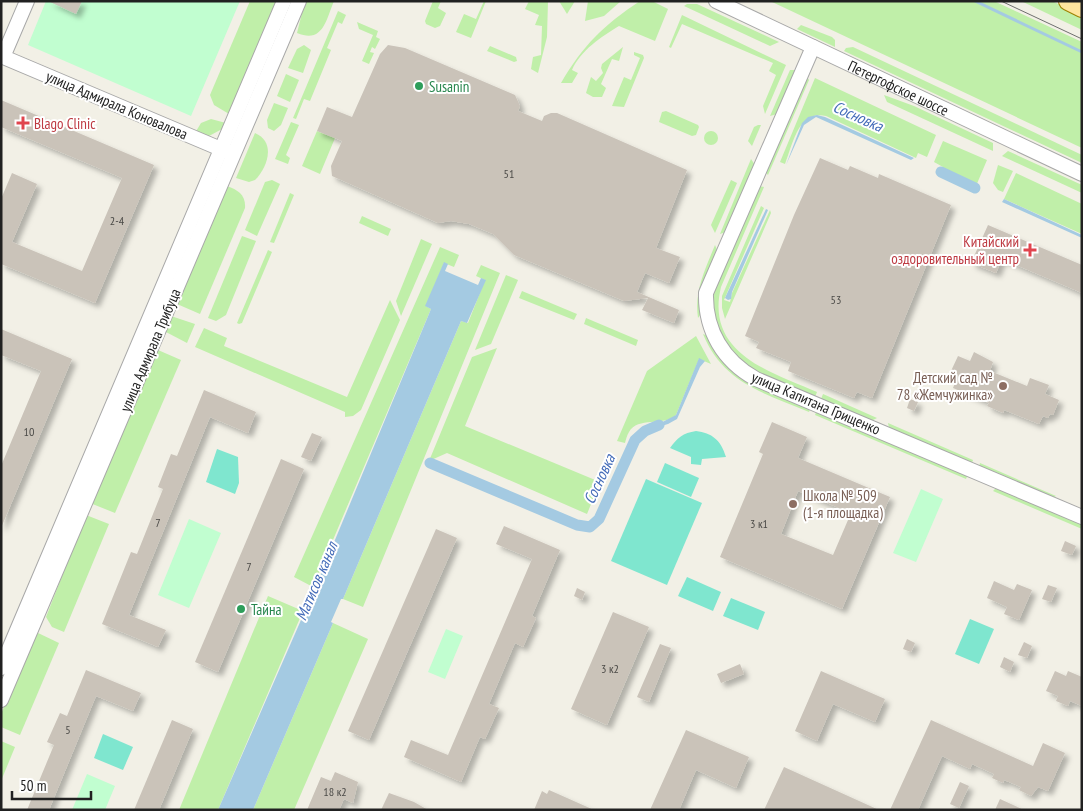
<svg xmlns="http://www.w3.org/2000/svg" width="1083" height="811" font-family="'PT Sans Narrow',sans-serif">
<defs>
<filter id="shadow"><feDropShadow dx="4.5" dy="4.5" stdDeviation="2.5" flood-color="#0004"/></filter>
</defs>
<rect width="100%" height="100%" fill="#f2f0e6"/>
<g fill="#c0efa9">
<polygon points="250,1 277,1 229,114 214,105 210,95"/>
<path d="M305,1H334C326,20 323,44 297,33Z"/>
<polygon points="433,1 441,1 438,8 446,13 440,26 435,28 426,24 425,21"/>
<polygon points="484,1 486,1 471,38 456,32 464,14 476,19"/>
<polygon points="529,1 548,1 547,37 538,73 531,69 533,57 541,55 542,26 535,25 539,15 525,9"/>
<polygon points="559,1 575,1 567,14"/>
<polygon points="588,1 621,1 604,16 585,21"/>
<path d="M640,1H652L668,9L655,41L619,26C601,37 581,50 572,70L578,73L572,83H561C583,45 604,25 640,1Z"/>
<polygon points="770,1 994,1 1082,42 1082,148"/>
<polygon points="1021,1 1052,1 1082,15 1082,30"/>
<polygon points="687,4 697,4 779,42 770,46 684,6"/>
<polygon points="338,11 346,15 342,24 338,22 327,48 331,50 310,101 304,99 296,119 293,118"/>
<polygon points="682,15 786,65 765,114 763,106 776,75 769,71 773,63 682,24 671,48 669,47"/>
<polygon points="357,22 378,31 376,37 380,39 375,49 372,47 370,52 374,53 369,64 362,61 373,35 359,29"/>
<polygon points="801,25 832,37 835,40 835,47 797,29"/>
<polygon points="304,45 311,50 303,73 288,68 297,49"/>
<polygon points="490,46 516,57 517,61 514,62 487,51"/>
<polygon points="623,47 619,61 612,59 601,84 606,88 602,97 593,97 586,93 591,77 596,81 603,73 601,68 602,64"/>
<polygon points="853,47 1082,155 1082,163 844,51 846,48"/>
<polygon points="634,52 643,55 644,58 624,107 612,106 624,77 631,80 640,58 634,55"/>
<polygon points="790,70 796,70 777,114 770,116"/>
<polygon points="286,74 299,80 290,102 277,96"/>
<polygon points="806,75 809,80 768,175 765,172"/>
<path d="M815,78L936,135L927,157L918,153L916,158L826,116C798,110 793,144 785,164L780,162Z"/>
<polygon points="884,95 914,106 993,143 993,151 887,102"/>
<polygon points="274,103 288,108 281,125 274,131 268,128 267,120"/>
<polygon points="666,111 698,125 699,127 696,135 692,136 659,122 662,112"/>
<polygon points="211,119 226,123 224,128 209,136 195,133 201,123"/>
<polygon points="291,122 299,125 286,155 290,158 288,164 275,159"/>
<polygon points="758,125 761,125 752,146 748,141 754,127"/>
<circle cx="711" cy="138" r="7"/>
<polygon points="317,131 335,138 320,174 302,166"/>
<path d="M255,133C276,142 268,167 255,180L249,182L236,178Z"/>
<polygon points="943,141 987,160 976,186 941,171 943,167 934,162"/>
<polygon points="1008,151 1082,185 1082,193 1002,156"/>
<polygon points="751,159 755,165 726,232 720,234"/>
<polygon points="998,165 1013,171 1003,192 998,190 993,183"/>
<polygon points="1016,173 1082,204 1082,234 1004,199"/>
<polygon points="272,180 280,184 257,236 245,230 265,182"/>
<polygon points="731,180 737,183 715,233 711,225"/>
<path d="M227,186C238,190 246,195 245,208L200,314L177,304Z"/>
<path d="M759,186L764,187L721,287C705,353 770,372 817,392L815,397C793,387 769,379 749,367C728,355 713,327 713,303C712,282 749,210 759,186Z"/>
<polygon points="290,193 294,195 274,243 270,242"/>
<polygon points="761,206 764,208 724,300 730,302 732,293 770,210 771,213 725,319 722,308 722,296"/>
<polygon points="362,216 391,229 388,236 359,223"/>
<polygon points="242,236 256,241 226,315 216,321 208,318"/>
<polygon points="421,239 432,244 401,316 396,301"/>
<path d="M715,245L718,252L702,312L698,318C694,291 705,270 715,245Z"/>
<polygon points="440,247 459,255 454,267 444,263 426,306 431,309 313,587 294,577"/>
<polygon points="268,250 272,252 242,323 239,324 237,323"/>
<polygon points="481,265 500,273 363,607 343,599 461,321 468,323 485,280 476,276"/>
<polygon points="506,275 518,280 491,344 475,350"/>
<polygon points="522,291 577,314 574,320 519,298"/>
<polygon points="390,300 400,320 361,410 353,416 345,417 345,412 195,347 204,328 227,338 224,346 347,397"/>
<polygon points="171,316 195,324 187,343 164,331"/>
<polygon points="586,318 638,340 636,346 584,324"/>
<path d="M703,334L708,336L714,346L811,407L809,412C764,393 723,383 703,334Z"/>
<path d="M696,336L711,364L699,359L676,415C663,427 638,416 629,432C627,435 626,439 625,443L617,441L647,371Z"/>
<polygon points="497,348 465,426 600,482 587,514 447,453 429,461 472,357"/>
<polygon points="158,350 181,360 115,513 90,503"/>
<polygon points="823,394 877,418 871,421 821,399"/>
<polygon points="817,410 968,474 966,479 815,415"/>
<polygon points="888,423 973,460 972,463 889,428"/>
<polygon points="980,463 1056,496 1052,498 979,467"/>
<polygon points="997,487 1082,523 1082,529 993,491"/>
<polygon points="86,515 109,524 64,632 52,627 46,617"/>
<polygon points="268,596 303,611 218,810 179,810"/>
<polygon points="333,623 368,639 294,810 253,810"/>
<polygon points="36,632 59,643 20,735 1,727 1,714"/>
<polygon points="1,741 15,747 1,781"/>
</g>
<g fill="#c1fed0">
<polygon points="46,1 240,1 191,116 28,45"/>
<polygon points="921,489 943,499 916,562 893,553"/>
<polygon points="189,519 221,533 189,608 158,595"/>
<polygon points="446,629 463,636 445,679 428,672"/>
<polygon points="87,774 115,786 105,810 72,810"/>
</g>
<g fill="#7fe6cf">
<path d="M696,431C712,433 721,440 726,457L702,459L701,465L691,464V457L670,448C677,438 683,433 696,431Z"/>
<polygon points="217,449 238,457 239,483 235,494 206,482"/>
<polygon points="665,463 699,478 691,497 657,482"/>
<polygon points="646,479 702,503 667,585 611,561"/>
<polygon points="687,577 721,592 713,611 678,596"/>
<polygon points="731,598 765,612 758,630 723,616"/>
<polygon points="970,619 994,629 979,664 955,654"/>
<polygon points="103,734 133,747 123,770 94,758"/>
</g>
<g fill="#a4cae2">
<polygon points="817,115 825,117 914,158 911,160 816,117 804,125 786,165 802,123 808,117"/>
<polygon points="1004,199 1082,235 1082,238 1002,202"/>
<polygon points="766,209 768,210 732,292 731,299 728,300 725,298"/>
<polygon points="444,262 448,264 445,271 478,285 481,278 486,280 467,323 461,321 343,599 341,599 331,622 333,623 253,810 218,810 315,588 431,309 425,306"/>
<polygon points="699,358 705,361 700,367 677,419 668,424 645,431 676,415"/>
</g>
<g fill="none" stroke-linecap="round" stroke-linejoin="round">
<polyline stroke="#a4cae2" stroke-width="3" points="975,1 1082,52"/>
<g stroke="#a4cae2" stroke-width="11">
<polyline points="941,172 975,188"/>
<polyline points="430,463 577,525 590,527 599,519 635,440 645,431 659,425"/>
</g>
</g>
<g fill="#cac3b9" fill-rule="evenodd" filter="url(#shadow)">
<polygon points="48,1 82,1 76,14"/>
<polygon points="388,45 405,48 515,95 520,106 518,111 542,121 544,116 551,113 557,113 687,170 656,248 680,257 669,283 645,273 637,292 679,310 674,323 642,310 648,298 624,301 514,255 493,234 469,224 451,221 438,223 332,176 331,166 342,141 317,131 327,107 352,117 380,54"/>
<polygon points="1,100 154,165 95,303 1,264 1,199 12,173 37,184 12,242 82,271 122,178 1,127"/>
<polygon points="820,158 848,170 850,166 878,178 879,174 951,205 872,398 857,392 854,398 788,371 791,362 756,348 759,342 745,336 794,215"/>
<polygon points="988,225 1082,265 1082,293 1002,259 996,273 971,263"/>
<polygon points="1,329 72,359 1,528 1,466 41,371 1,355"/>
<polygon points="974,352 993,362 990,371 1027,386 1030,378 1049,385 1045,394 1059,400 1053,415 1050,414 1048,418 1043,416 1039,424 1004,410 1003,413 987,406 989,403 953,388 957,378 952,376 954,372 951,371 958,356 970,361"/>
<polygon points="204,390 256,412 248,433 210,417 129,615 166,630 158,647 102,624 131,552 137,554 163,489 158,487 171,454 177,456"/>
<polygon points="910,399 918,402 914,411 907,408"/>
<path d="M772,422L807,437L798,458L890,497L842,609L720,557L763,454L759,452ZM798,491L851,513L833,555L781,534Z"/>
<polygon points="312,433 322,437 311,461 301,457"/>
<polygon points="281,459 304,469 218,672 195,662"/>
<polygon points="504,526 560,550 532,616 536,618 523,647 515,643 489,704 499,708 485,739 480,737 461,782 404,757 411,740 448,755 532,559 496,544"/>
<polygon points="436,529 457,538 369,740 348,731"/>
<polygon points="1065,541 1076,546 1072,555 1061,551"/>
<polygon points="994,581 1014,590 1017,584 1032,590 1019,620 1004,614 1007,607 987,598"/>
<polygon points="1048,585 1057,588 1051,602 1042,599"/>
<polygon points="577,588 585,592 582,600 574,596"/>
<polygon points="613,612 649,627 607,725 571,709"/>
<polygon points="907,639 915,643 911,652 903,649"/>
<polygon points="1024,642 1032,646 1027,658 1018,655"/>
<polygon points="660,644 671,648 649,702 637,697"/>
<polygon points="1004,657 1014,662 1010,672 1000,667"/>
<polygon points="740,664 744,674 721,683 717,674"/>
<polygon points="86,670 141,693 133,711 96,696 49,810 27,810 54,745 47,742 60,713 67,716"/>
<polygon points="821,671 885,699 875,722 833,704 817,741 795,731"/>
<polygon points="1055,671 1066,676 1068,671 1082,677 1082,706 1070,701 1068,706 1056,701 1058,696 1046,691"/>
<polygon points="172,720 193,729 159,810 134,810"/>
<polygon points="931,720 1033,766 1043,743 1065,753 1048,791 1038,787 1031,796 1019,790 1021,787 1004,780 1003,783 992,778 994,774 972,764 970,769 942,756 918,810 890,810"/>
<polygon points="686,730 749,757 736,788 696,770 679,810 650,810"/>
<polygon points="784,767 806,777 879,810 764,810"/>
<polygon points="335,772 358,782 353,803 344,799 339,810 307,810 321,777 331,781"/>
<polygon points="960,782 969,786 959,808 950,804"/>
<polygon points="549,790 594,810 534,810 542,791 547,794"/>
<polygon points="389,793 414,802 428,810 381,810"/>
<polygon points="1000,799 1024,810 995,810"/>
</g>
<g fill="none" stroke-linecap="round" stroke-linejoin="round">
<defs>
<g id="minor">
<path id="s1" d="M716,1L1082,174"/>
<path d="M813,47L706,293C705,330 723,361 756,379L1082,517"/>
<polyline points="1,56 228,152"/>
<polyline points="3,57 27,1"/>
<polyline points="1,668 284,1"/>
<polyline points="1,700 299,1"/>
</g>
<polyline id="major" points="1068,1 1082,8"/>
</defs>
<use href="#minor" stroke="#a8a8a8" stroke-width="16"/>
<use href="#major" stroke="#9d8200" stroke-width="20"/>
<use href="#minor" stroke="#fff" stroke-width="14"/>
<use href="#major" stroke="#ffe59e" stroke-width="18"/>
<polyline stroke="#6f6f6f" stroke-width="1" points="1001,1 1082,39"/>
</g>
<g fill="#2e9e5b" stroke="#fff" stroke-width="2">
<circle cx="419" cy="86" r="5"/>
<circle cx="241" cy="609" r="5"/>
</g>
<g fill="#e0444e" stroke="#fff" stroke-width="2">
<path d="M20.5 115.5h5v5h5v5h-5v5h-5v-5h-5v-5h5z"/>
<path d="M1027.5 242.5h5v5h5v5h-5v5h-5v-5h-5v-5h5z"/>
</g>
<g fill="#8d6e63" stroke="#fff" stroke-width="2">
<circle cx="1003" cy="386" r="5"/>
<circle cx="793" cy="504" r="5"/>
</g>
<g text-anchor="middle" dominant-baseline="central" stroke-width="4" stroke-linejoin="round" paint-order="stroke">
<g font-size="12" fill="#4b4a47">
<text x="509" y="173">51</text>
<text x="117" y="220">2-4</text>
<text x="836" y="299">53</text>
<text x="29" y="431">10</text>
<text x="158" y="522">7</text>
<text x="759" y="523">3 к1</text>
<text x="249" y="566">7</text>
<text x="610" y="668">3 к2</text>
<text x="68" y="729">5</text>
<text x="335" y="791">18 к2</text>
</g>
<g font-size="15" fill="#27864d" stroke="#fff" text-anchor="start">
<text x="429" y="86">Susanin</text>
<text x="251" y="609">Тайна</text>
</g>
<g font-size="15" fill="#212121" stroke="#fff">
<text stroke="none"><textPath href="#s1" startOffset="202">Петергофское шоссе</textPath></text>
<text transform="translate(117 105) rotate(23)">улица Адмирала Коновалова</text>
<text transform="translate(150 350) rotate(-67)">улица Адмирала Трибуца</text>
<text transform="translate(816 403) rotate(23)">улица Капитана Грищенко</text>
</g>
<g font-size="15" fill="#be3a42" stroke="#fff" text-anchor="start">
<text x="34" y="123">Blago Clinic</text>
<text x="1019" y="241" text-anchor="end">Китайский<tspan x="1019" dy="17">оздоровительный центр</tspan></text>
</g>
<g font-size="15" fill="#785e54" stroke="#fff" text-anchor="end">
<text x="993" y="377">Детский сад №<tspan x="993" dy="17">78 «Жемчужинка»</tspan></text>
<text x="803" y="495" text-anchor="start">Школа № 509<tspan x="803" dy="17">(1-я площадка)</tspan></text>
</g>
<g font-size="16" font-style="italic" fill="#446cb9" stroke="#fff">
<text transform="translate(858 116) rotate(24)">Сосновка</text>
<text transform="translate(599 479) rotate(-65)">Сосновка</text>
<text transform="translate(316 581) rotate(-67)">Матисов канал</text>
</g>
</g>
<rect width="1083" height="811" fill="none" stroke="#212121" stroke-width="5"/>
<path d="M12 791v8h79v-8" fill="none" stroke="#212121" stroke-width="2.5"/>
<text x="20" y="791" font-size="15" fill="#212121" stroke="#ffffff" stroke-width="4" paint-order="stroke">50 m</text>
</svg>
